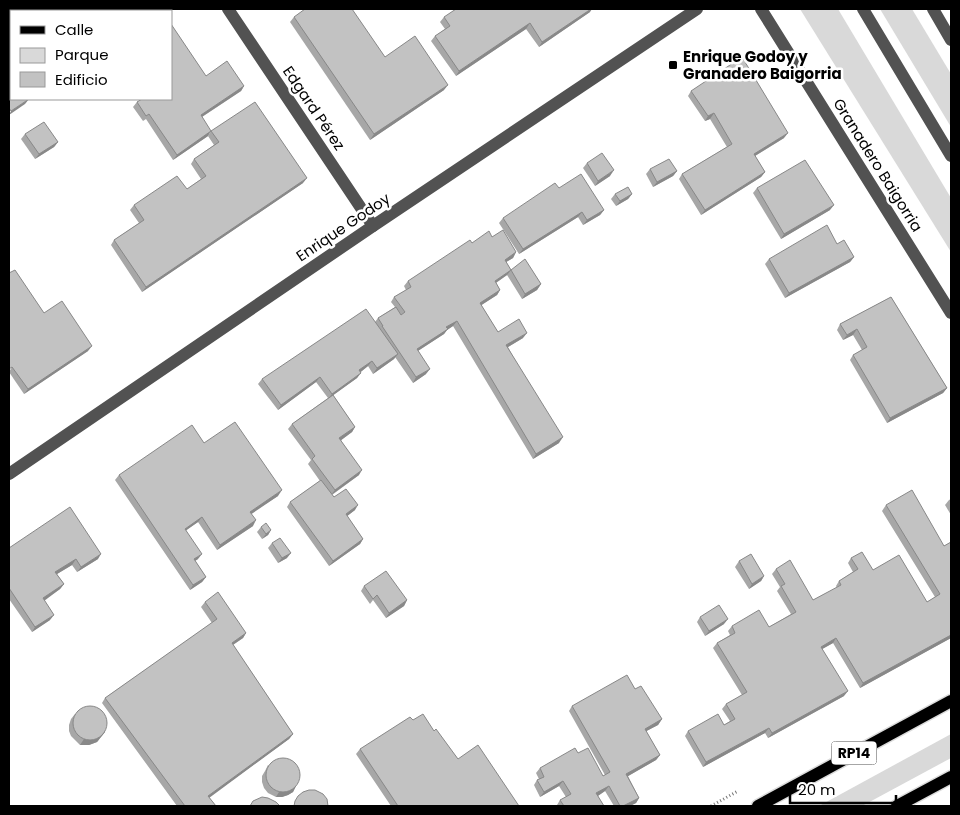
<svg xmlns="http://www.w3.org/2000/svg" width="960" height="815" font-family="Poppins,sans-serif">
<rect width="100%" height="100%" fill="#fff"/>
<g fill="#d9d9d9">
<polygon points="800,9 838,9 951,198 951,252"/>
<polygon points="880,9 912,9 951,74 951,127"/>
<polygon points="951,734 951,758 862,806 819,806"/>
</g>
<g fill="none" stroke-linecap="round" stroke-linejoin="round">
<defs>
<g id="major">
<polyline points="758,806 951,701"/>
<polyline points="897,806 951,777"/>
</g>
</defs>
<use href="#major" stroke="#dbdbdb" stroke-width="15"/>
<polyline stroke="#747474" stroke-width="3" stroke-dasharray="1 2.5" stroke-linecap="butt" points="711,806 738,791"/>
<g stroke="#525252" stroke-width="12">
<polyline points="228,9 373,226"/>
<polyline points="761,9 951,313"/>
<polyline points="863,9 951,156"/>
<polyline points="933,9 951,40"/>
<polyline points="9,474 373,226 697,9"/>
</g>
<use href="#major" stroke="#000" stroke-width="12"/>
</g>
<g fill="#a7a7a7">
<polygon points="590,12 539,47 526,29 456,76 431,41 435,36 445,29 440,22 444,17"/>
<polygon points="294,17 385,57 444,90 370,140 290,22"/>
<polygon points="206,76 244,86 241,91 202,117 208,136 173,160 146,119 143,121 133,107 137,102"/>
<polygon points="691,91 784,138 755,156 765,172 761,177 701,215 679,179 682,174 727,147 710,119 705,121 688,96"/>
<polygon points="211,131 303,183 142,292 111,245 114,240 139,223 130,210 134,205 187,189 201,179 191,164 194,159 214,145 208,136"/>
<polygon points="25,134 58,142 54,147 35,159 21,139"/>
<polygon points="587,163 610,176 595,186 583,168"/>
<polygon points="650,169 677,171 673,176 653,187 646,174"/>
<polygon points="559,188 604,210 600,215 583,225 578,217 519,254 499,223 503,218"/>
<polygon points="757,188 830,210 781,239 753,193"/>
<polygon points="615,194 632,194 628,199 616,206 611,199"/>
<polygon points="492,237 516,252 513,258 506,262 511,270 541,284 537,290 522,299 507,275 496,283 500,290 497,295 481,305 498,332 523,338 508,347 559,443 533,459 453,326 447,330 444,334 418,351 426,374 413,383 395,357 394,359 373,374 368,366 360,372 357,378 333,395 355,427 352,432 341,440 359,475 332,495 334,497 355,510 347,516 363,539 360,544 329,566 287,507 290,502 320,481 308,464 311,460 288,429 292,424 328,398 316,382 278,410 258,384 262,379 375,322 378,318 395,307 391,302 394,297 406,290 404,286 408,281 472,243"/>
<polygon points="837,244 854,257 850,262 785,298 765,264 769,259"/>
<polygon points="891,297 947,388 943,393 887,423 850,360 853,355 862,350 853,335 843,340 837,330 840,324"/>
<polygon points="44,313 88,351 24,394 9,372"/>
<polygon points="204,443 278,496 251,513 253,526 217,550 198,522 186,530 198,559 195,561 206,577 202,582 190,590 115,480 119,475"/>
<polygon points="951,499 951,515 945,505 949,500"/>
<polygon points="886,505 944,546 951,542 951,638 860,688 833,643 822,649 844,696 768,738 765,733 703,767 685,736 688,731 724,725 730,721 722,709 726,704 742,695 713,648 717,643 730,635 728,631 732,626 769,627 791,614 777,591 780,587 772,574 776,569 813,600 837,588 836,586 839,581 853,572 848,563 851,558 927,602 935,597 882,511"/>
<polygon points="261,527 271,530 268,535 262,539 257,532"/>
<polygon points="272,543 287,558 278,563 268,548"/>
<polygon points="9,548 98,559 77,572 72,565 57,574 64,584 60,589 44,600 50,620 32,632 9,599"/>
<polygon points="739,561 764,576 761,581 749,589 735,567"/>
<polygon points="364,586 407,600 404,606 386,618 373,600 370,604 361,591"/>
<polygon points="205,602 246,633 243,638 233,645 293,734 289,739 209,797 216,806 177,806 102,703 105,698 212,623 201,607"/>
<polygon points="700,617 724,624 705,636 697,622"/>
<polygon points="635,689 662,719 658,725 646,731 660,755 656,760 628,776 639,798 636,803 630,806 614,806 605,791 598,796 604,806 558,806 557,805 560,800 566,797 559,786 540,797 534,785 537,780 539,779 536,773 540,768 578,753 603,776 605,775 569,711 572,706"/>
<polygon points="75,714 105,732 97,742 89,745 80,745 71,736 69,731 69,725 71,719"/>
<polygon points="413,720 434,731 458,759 519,806 391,806 356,754 360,749"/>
<polygon points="268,765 296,786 293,792 288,795 282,797 276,797 268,793 264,788 262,782 262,776 265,771"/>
</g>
<g fill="#888">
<polygon points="591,9 592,9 590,12 539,47 542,42"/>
<polygon points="530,23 526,29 456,76 459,71"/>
<polygon points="448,85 444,90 370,140 374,134"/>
<polygon points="244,86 241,91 197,120 201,115"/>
<polygon points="29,99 25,104 9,115 11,111"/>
<polygon points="714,113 710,119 705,121 708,116"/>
<polygon points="211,131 208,136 173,160 177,155"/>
<polygon points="788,133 784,138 750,159 754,154"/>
<polygon points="58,142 54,147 35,159 39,154"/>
<polygon points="614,170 610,176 595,186 598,181"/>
<polygon points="677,171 673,176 653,187 657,182"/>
<polygon points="765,172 761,177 701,215 705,210"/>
<polygon points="307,178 303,183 142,292 146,287"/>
<polygon points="632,194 628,199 616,206 620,201"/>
<polygon points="834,205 830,210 781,239 784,234"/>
<polygon points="604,210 600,215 583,225 587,220"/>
<polygon points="582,212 578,217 519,254 523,249"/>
<polygon points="516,252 513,258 501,265 505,260"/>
<polygon points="854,257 850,262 785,298 789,293"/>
<polygon points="511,270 507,275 491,286 495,281"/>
<polygon points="541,284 537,290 522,299 525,294"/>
<polygon points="500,290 497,295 477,308 480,303"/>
<polygon points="457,321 453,326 447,330 444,334 413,354 417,349 446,327"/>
<polygon points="857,329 853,335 843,340 847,335"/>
<polygon points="527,333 523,338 503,350 506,345"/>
<polygon points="92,346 88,351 24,394 28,389"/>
<polygon points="398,354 394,359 373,374 377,368"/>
<polygon points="372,361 368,366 356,376 359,370"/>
<polygon points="430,369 426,374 413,383 416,377"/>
<polygon points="361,373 357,378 328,399 332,394"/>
<polygon points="320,377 316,382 278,410 281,405"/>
<polygon points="947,388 943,393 887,423 890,418"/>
<polygon points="355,427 352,432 336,444 339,438"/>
<polygon points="563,437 559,443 533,459 536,454"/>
<polygon points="362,470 359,475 331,495 335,490"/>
<polygon points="282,490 278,496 247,517 250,512"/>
<polygon points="358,505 355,510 342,520 346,514"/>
<polygon points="202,517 198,522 181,534 185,529"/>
<polygon points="256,520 253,526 217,550 220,545"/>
<polygon points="271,530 268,535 262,539 266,534"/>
<polygon points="363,539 360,544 329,566 333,561"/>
<polygon points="291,553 287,558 278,563 282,558"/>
<polygon points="101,554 98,559 77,572 81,567"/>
<polygon points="202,554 198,559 190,564 194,559"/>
<polygon points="76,559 72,565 52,577 55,572"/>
<polygon points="764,576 761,581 749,589 752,584"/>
<polygon points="206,577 202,582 190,590 193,585"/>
<polygon points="64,584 60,589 40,604 43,598"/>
<polygon points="407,600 404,606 386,618 389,613"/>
<polygon points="54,615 50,620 32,632 35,627"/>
<polygon points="728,619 724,624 705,636 709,631"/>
<polygon points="246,633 243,638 228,648 232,643"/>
<polygon points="951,635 951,638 860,688 863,683"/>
<polygon points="836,638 833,643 817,652 821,647"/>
<polygon points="848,691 844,696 768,738 772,733"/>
<polygon points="662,719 658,725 641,734 645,729"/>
<polygon points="769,728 765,733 703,767 706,762"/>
<polygon points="105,732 97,742 89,745 80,745 84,739"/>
<polygon points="293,734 289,739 205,801 208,796"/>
<polygon points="660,755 656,760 623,779 626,774"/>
<polygon points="563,781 559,786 540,797 544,792"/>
<polygon points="296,786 293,792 288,795 282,797 276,797 279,792"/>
<polygon points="609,786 605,791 593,799 596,793"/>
<polygon points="639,798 636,803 630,806 623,806"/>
</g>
<g fill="#c2c2c2" stroke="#888">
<polygon points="115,9 160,9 162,11 111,11"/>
<polygon points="305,9 352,9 385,57 415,36 448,85 374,134 294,17"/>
<polygon points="456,9 591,9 542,42 530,23 459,71 435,36 450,26 444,17"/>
<polygon points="171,24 206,76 227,61 244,86 201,115 211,131 177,155 149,114 146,116 137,102 142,99 171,99"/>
<polygon points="742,57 788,133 754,154 765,172 705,210 682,174 732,144 714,113 708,116 691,91"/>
<polygon points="11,79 11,99 29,99 11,111 9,108 9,81"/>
<polygon points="255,102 307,178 146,287 114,240 144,220 134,205 177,176 187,189 206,176 194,159 219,142 211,131"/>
<polygon points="44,122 58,142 39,154 25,134"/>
<polygon points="602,153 614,170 598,181 587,163"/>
<polygon points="669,159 677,171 657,182 650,169"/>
<polygon points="805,160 834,205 784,234 757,188"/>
<polygon points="581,174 604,210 587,220 582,212 523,249 503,218 555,183 559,188"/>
<polygon points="628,187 632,194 620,201 615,194"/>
<polygon points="827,225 837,244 844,240 854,257 789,293 769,259"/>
<polygon points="503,230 516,252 505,260 511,270 495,281 500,290 480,303 498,332 519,319 527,333 506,345 563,437 536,454 457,321 446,327 448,329 417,349 430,369 416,377 382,326 383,326 378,318 396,307 401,315 405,312 394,297 411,287 408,281 470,240 472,243 489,231 492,237"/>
<polygon points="525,259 541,284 525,294 511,270"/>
<polygon points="15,270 44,313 62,301 92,346 28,389 12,367 9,369 9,273"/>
<polygon points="891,297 947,388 890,418 853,355 867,347 857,329 847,335 840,324"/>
<polygon points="366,309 398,354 377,368 372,361 359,370 361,373 332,394 320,377 281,405 262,379"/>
<polygon points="333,395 355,427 339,438 362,470 335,490 312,459 315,456 292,424"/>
<polygon points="235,422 282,490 250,512 256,520 220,545 202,517 185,529 202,554 194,559 206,577 193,585 119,475 192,425 204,443"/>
<polygon points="321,480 334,497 346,489 358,505 346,514 363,539 333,561 290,502"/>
<polygon points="912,490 944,546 951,542 951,635 863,683 836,638 821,647 848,691 772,733 769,728 706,762 688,731 718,714 724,725 735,719 726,704 747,692 717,643 735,633 732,626 759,610 769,627 796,612 781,586 785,584 776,569 790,560 813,600 841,585 839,581 858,569 851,558 862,552 873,570 899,555 927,602 940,594 886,505"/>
<polygon points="70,507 101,554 81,567 76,559 55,572 64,584 43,598 54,615 35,627 9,588 9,548"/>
<polygon points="266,523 271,530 266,534 261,527"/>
<polygon points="280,538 291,553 282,558 272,543"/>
<polygon points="751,554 764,576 752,584 739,561"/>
<polygon points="386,571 407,600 389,613 377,595 373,599 364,586"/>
<polygon points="218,592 246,633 232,643 293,734 208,796 216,806 185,806 105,698 217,619 205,602"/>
<polygon points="719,605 728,619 709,631 700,617"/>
<polygon points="627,675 635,689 641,686 662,719 645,729 660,755 626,774 639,798 623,806 620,806 609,786 596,793 604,806 564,806 560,800 571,794 563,781 544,792 537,780 544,777 540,768 575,748 578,753 588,748 603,776 610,772 572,706"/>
<circle cx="90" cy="723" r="17"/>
<polygon points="423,714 434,731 436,729 458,759 478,745 519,806 398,806 360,749 410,717 413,720"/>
<circle cx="283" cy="775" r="17"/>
<polygon points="309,790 315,790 323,794 327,799 328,806 294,806 295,801 298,796 303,792"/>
<polygon points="262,797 268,798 276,802 280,806 250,806 253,801"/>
</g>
<rect fill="#000" stroke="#fff" stroke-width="2" x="668" y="60" width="10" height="10" rx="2.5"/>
<g text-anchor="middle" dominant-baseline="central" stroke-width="5" stroke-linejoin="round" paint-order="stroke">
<rect fill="#fff" stroke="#4c4c4c" stroke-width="1" x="831.5" y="741.5" width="45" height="23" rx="4"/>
<g font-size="14" font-weight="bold" fill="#000">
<text x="854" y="753">RP14</text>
</g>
<g font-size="15" font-weight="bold" fill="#000" stroke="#fff" text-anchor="start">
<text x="683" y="56">Enrique Godoy y<tspan x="683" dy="17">Granadero Baigorria</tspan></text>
</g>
<g font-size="15" fill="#000" stroke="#fff">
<text transform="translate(314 108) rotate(56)">Edgard Pérez</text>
<text transform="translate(878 165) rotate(58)">Granadero Baigorria</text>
<text transform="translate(343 227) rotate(-34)">Enrique Godoy</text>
</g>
</g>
<rect width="960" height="815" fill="none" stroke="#000000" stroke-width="20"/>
<rect x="10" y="10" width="162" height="90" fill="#ffffff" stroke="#999999"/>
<rect x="20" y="26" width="25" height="8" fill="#000000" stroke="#999999"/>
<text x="55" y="35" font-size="15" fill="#000000">Calle</text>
<rect x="20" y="48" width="25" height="15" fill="#d9d9d9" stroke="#999999"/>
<text x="55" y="60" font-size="15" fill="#000000">Parque</text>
<rect x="20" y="72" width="25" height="15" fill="#c2c2c2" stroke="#999999"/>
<text x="55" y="85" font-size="15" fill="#000000">Edificio</text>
<path d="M790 795v8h106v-8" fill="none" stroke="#000000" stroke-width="2.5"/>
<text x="798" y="795" font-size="15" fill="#000000" stroke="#ffffff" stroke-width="4" paint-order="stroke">20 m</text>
</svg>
